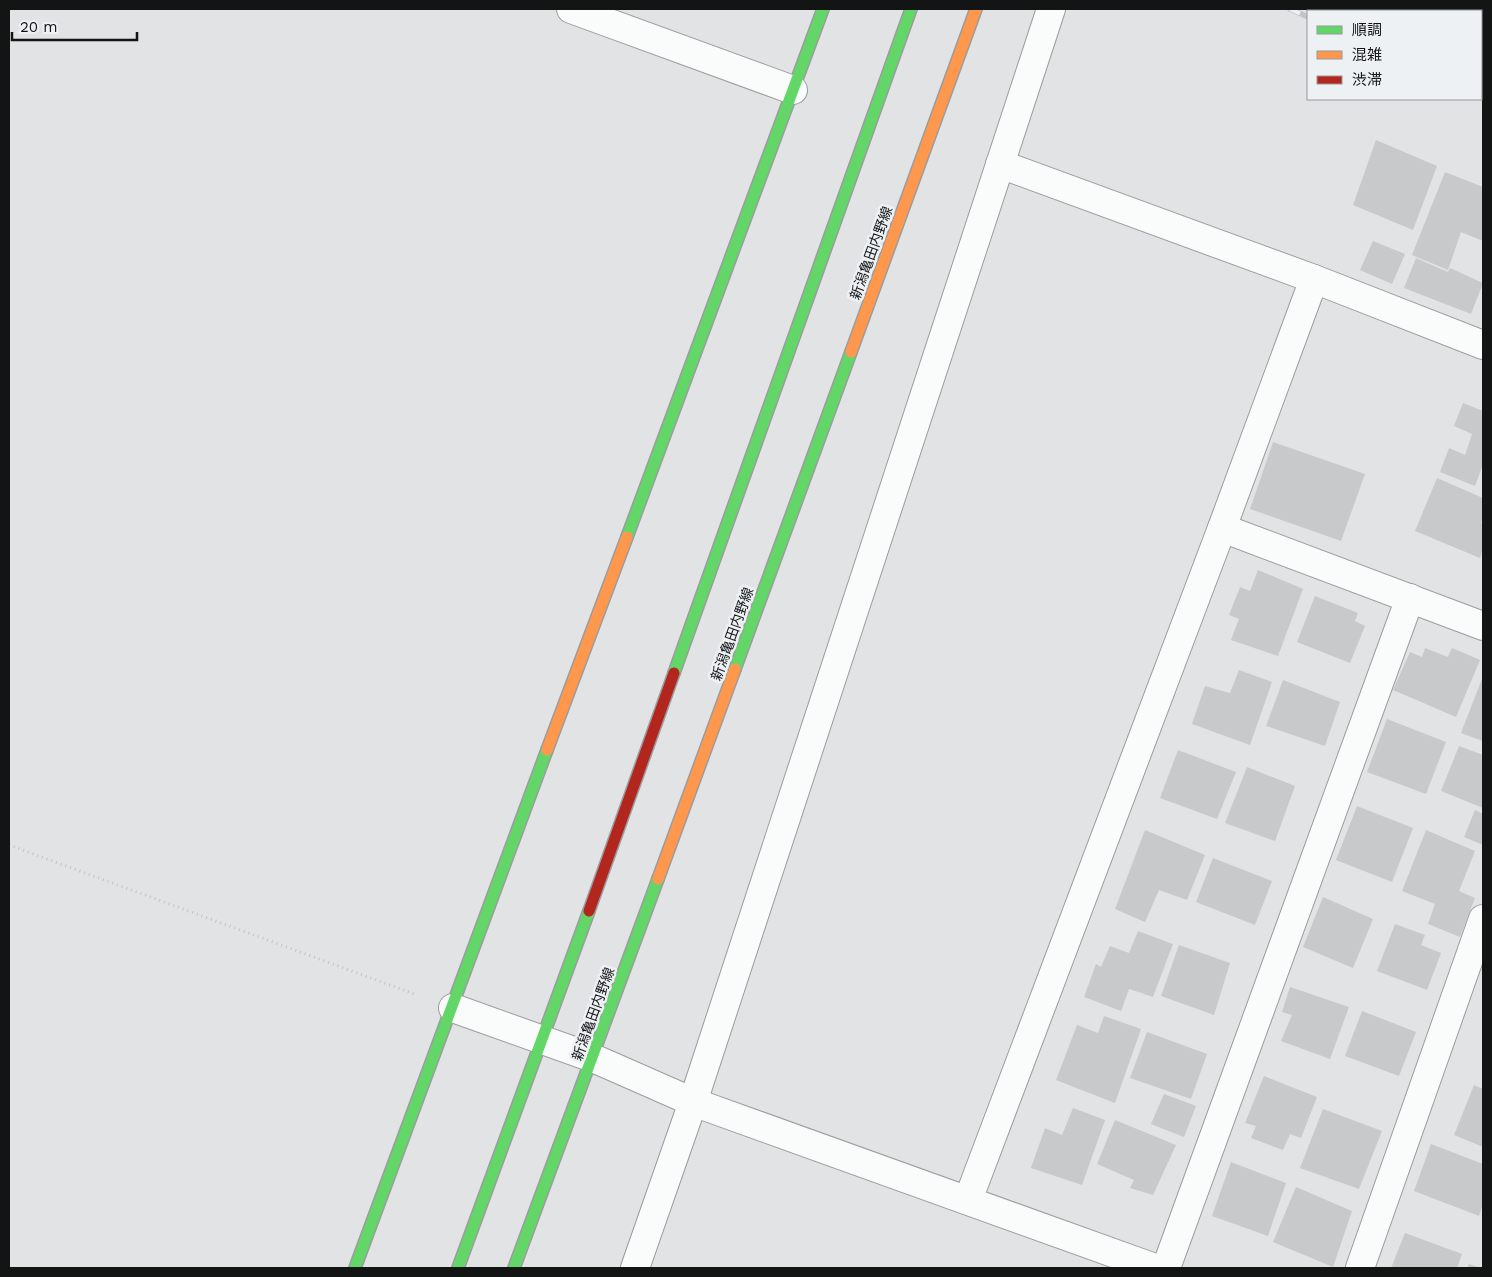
<svg xmlns="http://www.w3.org/2000/svg" width="1492" height="1277" font-family="'Work Sans','Noto Sans JP',sans-serif">
<rect width="100%" height="100%" fill="#e1e3e5"/>
<g fill="#c8c9cb">
<polygon points="1376,140 1437,166 1413,230 1353,205"/>
<polygon points="1445,172 1483,187 1483,241 1461,232 1448,270 1412,255"/>
<polygon points="1373,241 1405,254 1392,284 1360,270"/>
<polygon points="1416,258 1448,272 1450,268 1483,283 1471,314 1404,288"/>
<polygon points="1463,403 1483,411 1483,464 1475,486 1440,472 1449,448 1465,455 1472,434 1454,426"/>
<polygon points="1273,442 1365,474 1341,541 1250,509"/>
<polygon points="1437,478 1483,498 1483,518 1481,523 1483,524 1483,549 1480,558 1415,531"/>
<polygon points="1258,570 1303,589 1278,656 1231,640 1239,619 1229,615 1240,587 1250,591"/>
<polygon points="1315,596 1358,613 1355,621 1365,626 1350,663 1297,642"/>
<polygon points="1425,648 1448,657 1452,648 1480,660 1456,717 1393,690 1410,652 1422,657"/>
<polygon points="1239,670 1272,682 1250,745 1192,724 1205,686 1230,693"/>
<polygon points="1483,676 1483,741 1461,733"/>
<polygon points="1283,680 1340,702 1325,746 1266,726"/>
<polygon points="1387,719 1446,742 1426,794 1367,772"/>
<polygon points="1459,746 1483,755 1483,808 1441,791"/>
<polygon points="1178,750 1236,772 1217,819 1160,798"/>
<polygon points="1247,767 1295,786 1275,841 1225,823"/>
<polygon points="1357,806 1413,828 1392,882 1336,860"/>
<polygon points="1475,810 1483,814 1483,845 1464,837"/>
<polygon points="1145,830 1205,855 1187,900 1159,890 1145,922 1115,909"/>
<polygon points="1426,830 1475,851 1459,891 1475,898 1460,937 1428,924 1435,904 1402,891"/>
<polygon points="1213,858 1272,881 1255,925 1196,902"/>
<polygon points="1323,897 1373,919 1353,968 1303,947"/>
<polygon points="1395,924 1425,935 1421,945 1441,953 1427,990 1377,971"/>
<polygon points="1138,931 1173,944 1153,997 1129,989 1121,1011 1084,997 1096,964 1101,967 1110,946 1129,953"/>
<polygon points="1179,945 1230,963 1214,1015 1161,996"/>
<polygon points="1290,987 1349,1007 1330,1059 1281,1041 1292,1015 1282,1012"/>
<polygon points="1362,1011 1416,1032 1399,1076 1345,1056"/>
<polygon points="1104,1016 1141,1029 1115,1103 1056,1080 1077,1025 1098,1033"/>
<polygon points="1147,1032 1207,1054 1191,1099 1130,1078"/>
<polygon points="1264,1076 1317,1097 1301,1138 1290,1134 1283,1150 1251,1138 1256,1126 1245,1123"/>
<polygon points="1474,1085 1483,1089 1483,1147 1454,1135"/>
<polygon points="1164,1094 1196,1106 1184,1137 1151,1124"/>
<polygon points="1073,1108 1105,1120 1082,1185 1031,1168 1045,1128 1062,1135"/>
<polygon points="1323,1109 1382,1131 1359,1189 1300,1168"/>
<polygon points="1115,1120 1176,1145 1153,1195 1130,1188 1134,1180 1097,1164"/>
<polygon points="1431,1144 1483,1164 1483,1205 1479,1216 1414,1191"/>
<polygon points="1231,1162 1286,1183 1268,1236 1212,1216"/>
<polygon points="1296,1187 1352,1211 1333,1267 1273,1242"/>
<polygon points="1405,1233 1462,1254 1457,1268 1391,1268"/>
<polygon points="1469,1264 1481,1268 1467,1268"/>
</g>
<g fill="none" stroke-linecap="round" stroke-linejoin="round">
<defs>
<g id="street">
<polyline points="571,9 793,90"/>
<polyline points="1000,164 1314,279 1483,345"/>
<polyline points="1222,528 1314,279"/>
<polyline points="453,1008 593,1058 693,1102 1155,1268"/>
<polyline points="968,1200 1222,528 1483,626"/>
<polyline points="635,1268 693,1102 1051,9"/>
<polyline points="1166,1268 1410,598"/>
<polyline points="1360,1268 1483,919"/>
</g>
<g id="fast">
<polyline points="627,537 823,9"/>
<polyline points="735,669 851,352"/>
<polyline points="674,673 911,9"/>
<polyline points="355,1268 547,750"/>
<polyline points="458,1268 589,911"/>
<polyline points="514,1268 658,879"/>
</g>
<g id="slow">
<polyline points="851,352 976,9"/>
<polyline points="547,750 627,537"/>
<polyline points="658,879 735,669"/>
</g>
<polyline id="jam" points="589,911 674,673"/>
</defs>
<use href="#street" stroke="#9b9c9e" stroke-width="30"/>
<use href="#fast" stroke="#9b9c9e" stroke-width="14"/>
<use href="#slow" stroke="#9b9c9e" stroke-width="14"/>
<use href="#jam" stroke="#9b9c9e" stroke-width="14"/>
<polyline stroke="#c4c4c4" stroke-width="3" stroke-dasharray="1 4" stroke-linecap="butt" points="9,845 417,995"/>
<use href="#street" stroke="#fafbfb" stroke-width="28"/>
<use href="#fast" stroke="#63d668" stroke-width="11"/>
<use href="#slow" stroke="#ff974d" stroke-width="11"/>
<use href="#jam" stroke="#b3261e" stroke-width="11"/>
<defs>
<g id="rail">
<polyline points="1290,9 1308,17"/>
<polyline points="1350,9 1356,11"/>
<polyline points="1481,63 1483,64"/>
<polyline points="1481,87 1483,88"/>
</g>
</defs>
<use href="#rail" stroke="#c4c4c6" stroke-width="5.5"/>
<use href="#rail" stroke="#edf1f4" stroke-width="4" stroke-dasharray="11" stroke-linecap="butt"/>
</g>
<g text-anchor="middle" dominant-baseline="central" stroke-width="5" stroke-linejoin="round" paint-order="stroke">
<g font-size="14" fill="#131515" stroke="#edf1f4">
<text transform="translate(871 253) rotate(-70)">新潟亀田内野線</text>
<text transform="translate(732 634) rotate(-70)">新潟亀田内野線</text>
<text transform="translate(593 1014) rotate(-70)">新潟亀田内野線</text>
</g>
</g>
<rect width="1492" height="1277" fill="none" stroke="#131515" stroke-width="20"/>
<rect x="1307" y="10" width="175" height="90" fill="#edf1f4" stroke="#96999b"/>
<rect x="1317" y="26" width="25" height="8" fill="#63d668" stroke="#96999b"/>
<text x="1352" y="35" font-size="15" fill="#131515">順調</text>
<rect x="1317" y="51" width="25" height="8" fill="#ff974d" stroke="#96999b"/>
<text x="1352" y="60" font-size="15" fill="#131515">混雑</text>
<rect x="1317" y="76" width="25" height="8" fill="#b3261e" stroke="#96999b"/>
<text x="1352" y="85" font-size="15" fill="#131515">渋滞</text>
<path d="M12 32v8h125v-8" fill="none" stroke="#131515" stroke-width="2.5"/>
<text x="20" y="32" font-size="15" fill="#131515" stroke="#edf1f4" stroke-width="4" paint-order="stroke">20 m</text>
</svg>
